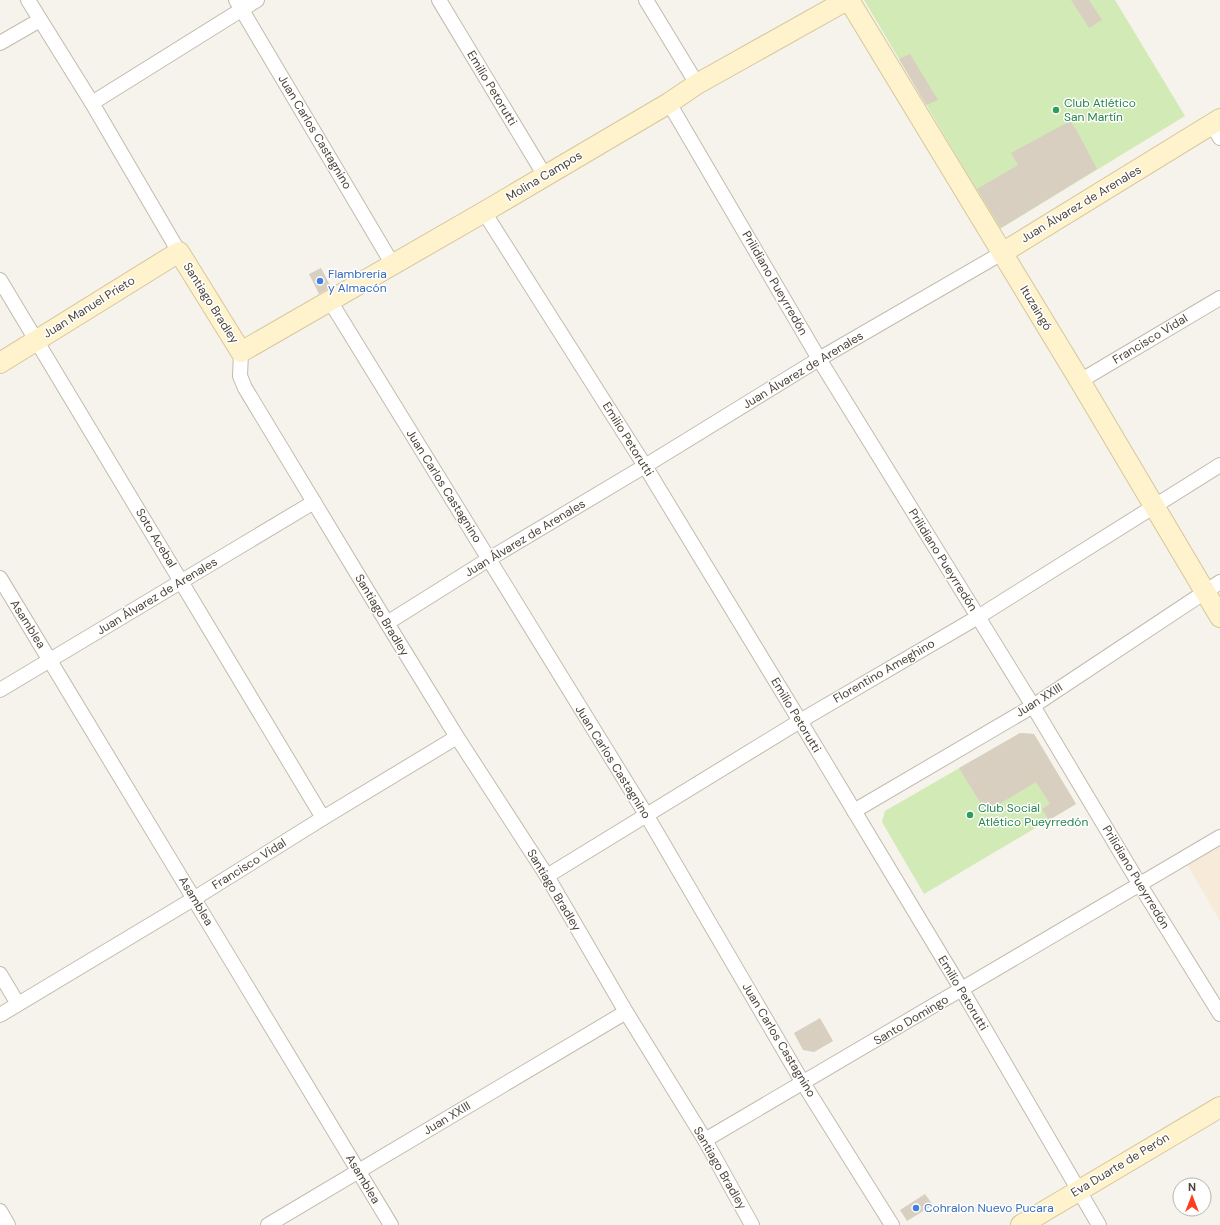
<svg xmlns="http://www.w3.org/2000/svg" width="1220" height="1225" font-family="'DM Sans',sans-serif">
<rect width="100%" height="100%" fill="#f6f3ec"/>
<polygon fill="#f7ead8" points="1220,845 1220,921 1187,864"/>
<g fill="#d2eab5">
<polygon points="864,0 1115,0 1185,116 1000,229"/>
<polygon points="1020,733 1034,734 1076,804 924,894 882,822 885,811"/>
</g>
<g fill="#d8cfc1">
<polygon points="1071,0 1089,0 1102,20 1089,28"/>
<polygon points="910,54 938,100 926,105 899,59"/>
<polygon points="1070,121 1077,131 1097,169 1001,228 977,189 1018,165 1011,153"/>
<polygon points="321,268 331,287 319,294 309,274"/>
<polygon points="1020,733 1034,734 1076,804 1049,820 1042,809 1050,804 1036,782 986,812 959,768"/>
<polygon points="820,1018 833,1041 814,1052 803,1050 794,1033"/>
<polygon points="925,1194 933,1205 907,1221 900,1210"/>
</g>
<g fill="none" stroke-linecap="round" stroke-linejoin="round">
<defs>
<g id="street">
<polyline points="28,0 92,103 179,252"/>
<polyline points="236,0 393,265"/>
<polyline points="439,0 545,176"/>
<polyline points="646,0 697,84"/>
<polyline points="0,43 40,20"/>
<polyline points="92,103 257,0"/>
<polyline points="669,103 819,359 1033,706 1140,885 1220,1014"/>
<polyline points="1212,124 1220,138"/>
<polyline points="484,212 645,466 800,721 962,990 1099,1225"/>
<polyline points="0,280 323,818"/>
<polyline points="330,301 647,816 803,1083 892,1225"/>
<polyline points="241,352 240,376 245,388 387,623 457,737 547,876 626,1012 705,1140 752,1225"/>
<polyline points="1080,381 1220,298"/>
<polyline points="0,578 391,1225"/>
<polyline points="387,623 489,559 645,466 819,359 1002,253"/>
<polyline points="0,690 314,502"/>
<polyline points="854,811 1033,706 1220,582"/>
<polyline points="547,876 800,721 978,617 1220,465"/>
<polyline points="0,974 18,1004"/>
<polyline points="0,1015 195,898 323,818 457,737"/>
<polyline points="705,1140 1220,837"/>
<polyline points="0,1211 8,1225"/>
<polyline points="268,1225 626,1012"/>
</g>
<g id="secondary">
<polyline points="849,0 1080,381 1220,617"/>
<polyline points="1002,253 1220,119"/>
<polyline points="0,363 179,252 241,352 484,212 669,103 697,84 847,0"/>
<polyline points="1021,1225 1220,1107"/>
</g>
</defs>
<use href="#street" stroke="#c2bbae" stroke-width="16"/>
<use href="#secondary" stroke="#d6c79b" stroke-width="22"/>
<use href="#street" stroke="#fff" stroke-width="14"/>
<use href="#secondary" stroke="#fff3cd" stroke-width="20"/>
</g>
<g fill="#2e9e5b" stroke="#fff" stroke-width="1.5">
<circle cx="1056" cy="110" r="4"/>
<circle cx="970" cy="815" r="4"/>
</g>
<g fill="#3f7fe0" stroke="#fff" stroke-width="1.5">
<circle cx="320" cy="281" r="4"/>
<circle cx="916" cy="1208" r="4"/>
</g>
<g text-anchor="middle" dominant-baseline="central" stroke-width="3" stroke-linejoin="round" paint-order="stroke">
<g font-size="12" fill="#4b4439" stroke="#fff">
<text transform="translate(492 88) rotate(59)">Emilio Petorutti</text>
<text transform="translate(315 132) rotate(59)">Juan Carlos Castagnino</text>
<text transform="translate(544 176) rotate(-31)">Molina Campos</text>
<text transform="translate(1081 204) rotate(-31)">Juan Álvarez de Arenales</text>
<text transform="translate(775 283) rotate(60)">Prilidiano Pueyrredón</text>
<text transform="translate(211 303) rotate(58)">Santiago Bradley</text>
<text transform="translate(89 307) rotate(-32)">Juan Manuel Prieto</text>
<text transform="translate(1036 308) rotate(59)">Ituzaingó</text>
<text transform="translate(1150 339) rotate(-31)">Francisco Vidal</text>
<text transform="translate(803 370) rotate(-31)">Juan Álvarez de Arenales</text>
<text transform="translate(628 439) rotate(58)">Emilio Petorutti</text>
<text transform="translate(444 486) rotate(58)">Juan Carlos Castagnino</text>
<text transform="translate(156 538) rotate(59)">Soto Acebal</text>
<text transform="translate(525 538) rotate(-31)">Juan Álvarez de Arenales</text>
<text transform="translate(943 560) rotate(58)">Prilidiano Pueyrredón</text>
<text transform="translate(157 596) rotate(-31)">Juan Álvarez de Arenales</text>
<text transform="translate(382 615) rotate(59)">Santiago Bradley</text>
<text transform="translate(28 624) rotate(58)">Asamblea</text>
<text transform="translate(884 671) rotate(-30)">Florentino Ameghino</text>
<text transform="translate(1039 700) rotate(-32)">Juan XXIII</text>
<text transform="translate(796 715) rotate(59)">Emilio Petorutti</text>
<text transform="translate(613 762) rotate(58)">Juan Carlos Castagnino</text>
<text transform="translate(249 864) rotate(-32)">Francisco Vidal</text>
<text transform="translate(1136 877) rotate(59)">Prilidiano Pueyrredón</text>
<text transform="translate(554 890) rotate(59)">Santiago Bradley</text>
<text transform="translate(196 901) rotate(59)">Asamblea</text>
<text transform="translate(963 993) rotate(59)">Emilio Petorutti</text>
<text transform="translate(911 1020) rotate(-31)">Santo Domingo</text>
<text transform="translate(779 1040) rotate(59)">Juan Carlos Castagnino</text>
<text transform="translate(447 1118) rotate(-31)">Juan XXIII</text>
<text transform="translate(1120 1165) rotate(-31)">Eva Duarte de Perón</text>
<text transform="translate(720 1168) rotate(60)">Santiago Bradley</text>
<text transform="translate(363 1179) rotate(59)">Asamblea</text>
</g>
<g font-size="12" fill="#27864d" stroke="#fff" text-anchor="start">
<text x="1064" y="103">Club Atlético<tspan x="1064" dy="14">San Martín</tspan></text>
<text x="978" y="808">Club Social<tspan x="978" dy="14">Atlético Pueyrredón</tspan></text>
</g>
<g font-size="12" fill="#366cbe" stroke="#fff" text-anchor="start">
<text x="328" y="274">Flambreria<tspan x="328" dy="14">y Almacón</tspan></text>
<text x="924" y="1208">Cohralon Nuevo Pucara</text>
</g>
</g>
<g transform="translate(1192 1197)"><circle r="19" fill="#ffffff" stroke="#b7b4b0"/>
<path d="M0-3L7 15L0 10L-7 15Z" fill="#fc3f1d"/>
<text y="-6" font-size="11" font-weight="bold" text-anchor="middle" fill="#4b4439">N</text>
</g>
</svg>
